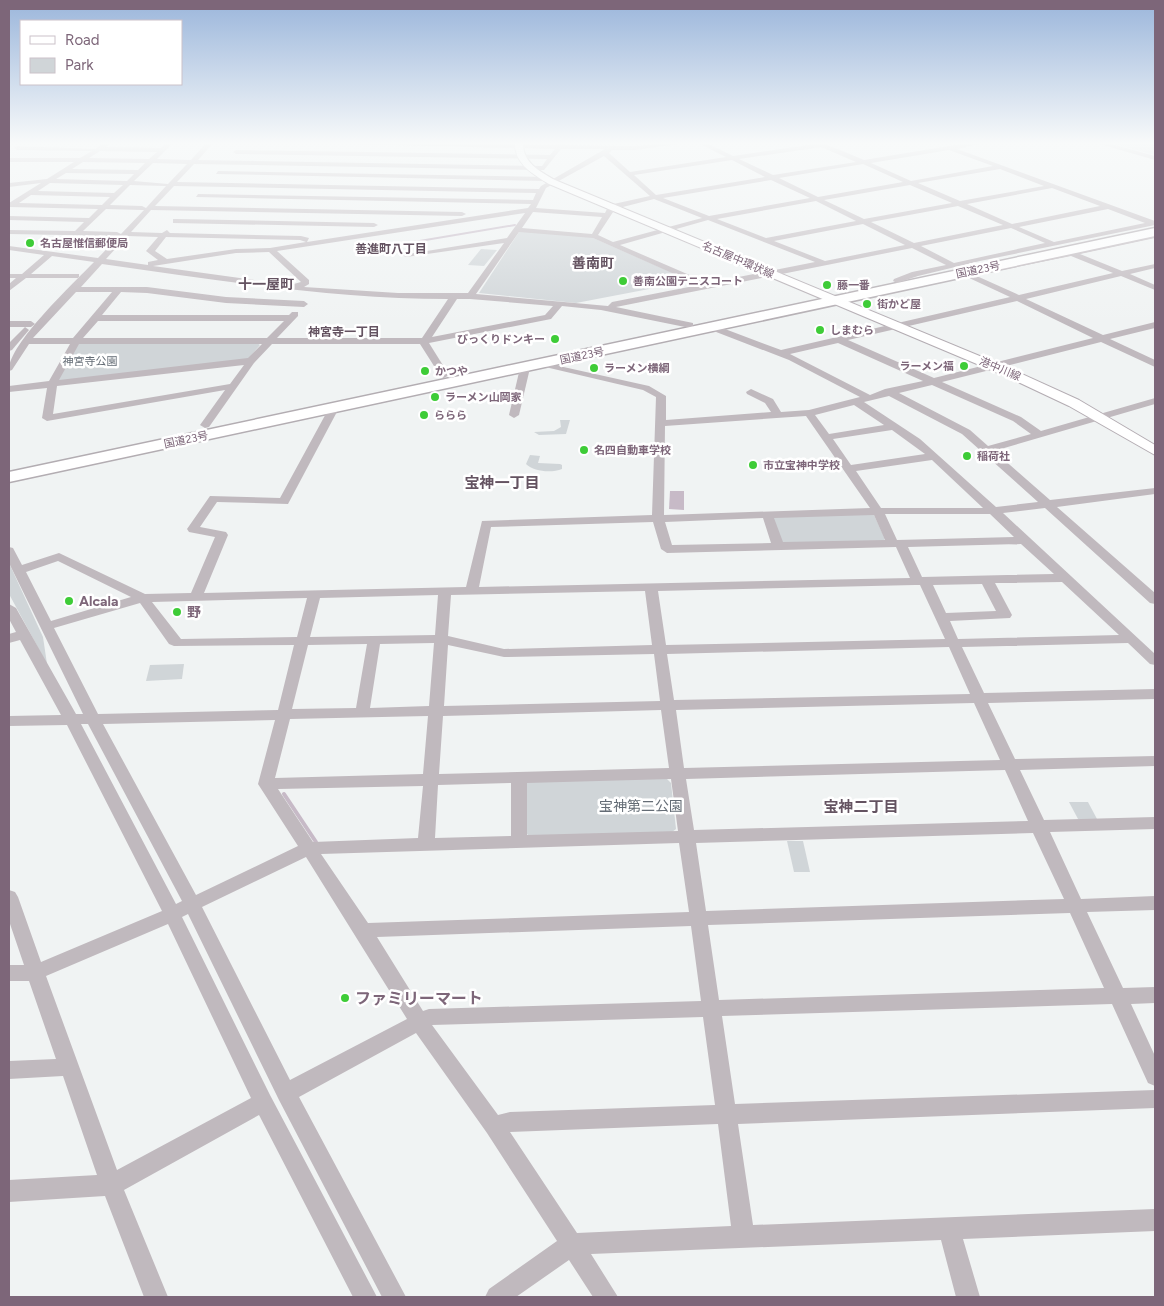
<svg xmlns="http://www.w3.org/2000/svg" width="1164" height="1306" font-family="Figtree,'Noto Sans JP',sans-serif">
<rect width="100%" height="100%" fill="#f0f3f3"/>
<g fill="#d0d5d8">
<polygon points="1106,142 1155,142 1155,155"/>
<polygon points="522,231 591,237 691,281 576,303 479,293 519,232"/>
<polygon points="481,249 497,250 484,266 468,265"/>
<polygon points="257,343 260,345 248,359 57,381 78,344"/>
<polygon points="560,420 570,420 566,434 539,435 534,432 554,431 561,427"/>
<path d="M530,455L540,456L538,463L560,464L562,465V469C552,473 534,472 526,464Z"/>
<polygon points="869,514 874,515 885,539 883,541 781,543 772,519 775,516"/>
<polygon points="9,563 43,637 47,664 9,594"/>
<polygon points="184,664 182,679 146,681 150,665"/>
<polygon points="666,778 671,783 676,829 672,832 529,836 524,831 523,785 529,782"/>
<polygon points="1069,802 1088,802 1097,819 1078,819"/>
<polygon points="787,841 803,841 810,872 794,872"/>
</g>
<polygon fill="#c7bac7" points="670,491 684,491 684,510 669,509"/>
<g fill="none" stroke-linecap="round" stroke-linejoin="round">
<polyline stroke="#c7bac7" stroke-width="2" points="384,247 515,225"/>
<polyline stroke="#c7bac7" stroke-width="4" points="284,794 316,842"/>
<defs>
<path id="major" d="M515,142H523C522,162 539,171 555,180L1011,369L1079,400L1155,445V455L1069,406L1003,375L549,184C533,174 514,164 515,142Z"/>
<polygon id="highway" points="1155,228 1155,236 9,482 9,472"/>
</defs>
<use href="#major" stroke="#b4adb3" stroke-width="2"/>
<use href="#highway" stroke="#b3adb2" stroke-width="3"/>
<g fill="#c0b9be" fill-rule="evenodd">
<path d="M105,142H113L106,147L161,148L167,142H174L157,159L191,160L207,142H214L198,160L542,166L547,159L236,154L233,152L236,150L550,155L555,149L265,142L558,145L560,142H566L564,145L634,146L695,142L634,150H612L609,153L630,172L726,157L696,142H705L733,156L815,144L813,142H827L828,145L864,160L973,142H989L957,149L1155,221V225L980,261L918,276L897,283L893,281L894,279L912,272L946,265L912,248L616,307L693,323V327L690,328L601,310L562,306L551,319L429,343L449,375L444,378L441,377L420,344H272L254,363L209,427L205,428L200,425L225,390L47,421L42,418L47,388L9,392V386L49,381L70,344H29L12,370L9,371C7,345 74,283 94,262L52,256L31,274H79V278H26L9,291V284L16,278H9V274H22L44,255L9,250V246L98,258L119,236L9,234V230L75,231L84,222L9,220V216L89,218L98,209L9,207V203L41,183L9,187V183L47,179L74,162H9V158H80L92,151L17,150L14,148L17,146L95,149ZM821,147L856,162L773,175L739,159ZM561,149H605L541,186L539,189L177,182L194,164L544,170ZM949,150L993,166L911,181L871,163ZM100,151L157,152L149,159L89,158ZM604,156L650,196L609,205L605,213L536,208L546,188ZM732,160L765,177L656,195L634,175ZM83,162L145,163L138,170L72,169ZM153,163L187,164L168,184L134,181ZM863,164L903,182L818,197L779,178ZM1000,169L1044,186L960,201L918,183ZM66,173L134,174L127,181L56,179ZM771,180L810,198L709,216L663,198ZM50,183L123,185L114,193L38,191ZM130,185L165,186H166L146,208L142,206L110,205ZM910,185L952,203L864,219L824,200ZM174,186L536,193L533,200L198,194L196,197L531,204L528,208L307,242L309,238L301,236L170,233L167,230L162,233L131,232L151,210L462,216L466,214L462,212L155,206ZM1052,188L1100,206L1012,224L967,204ZM31,195L110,197L102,205L19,203ZM654,199L702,218L613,242L598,235L615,209ZM816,201L856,221L766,238L717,219ZM958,206L1003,225L914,243L871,222ZM106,209L142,210H144L121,234L117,232L83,231ZM1108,209L1145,223L1054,242L1019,227ZM533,212L602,217L592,234L522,228ZM525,213L507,238L402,255L406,257L504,243L468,293H398L304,287L309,284V280L277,251ZM708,220L815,262L708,283L620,245ZM863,224L905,245L825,261L774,241ZM1011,228L1045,243L954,263L921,246ZM519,232L593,238L699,285L612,302L608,306L476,294ZM127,236L158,237L146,251L158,260L148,262V265L106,259ZM166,237L300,240L306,242L270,248L236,249L167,259L155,251ZM269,252L301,282L290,285L153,266L236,253ZM102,264C217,280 331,299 448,299L422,338H277L298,316V312H292L289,315H102L121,292L147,293L226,303L304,307L308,304L304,301L226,297L147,287H81ZM76,292H112L73,338H33ZM457,299H470L553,306L545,315L432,337ZM98,321H284L267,338H83ZM79,344H262L248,358L59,380ZM244,365L230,384L53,414L57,386Z"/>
<polygon points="1093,142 1104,142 1155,156 1155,160"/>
<polygon points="218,171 547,177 550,179 547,181 216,174"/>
<polygon points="176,219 374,223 378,225 374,227 173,223 173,219"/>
<path d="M1155,234V238L1080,254L1122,271L1155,264V268L1130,274L1155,285V290L1121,276L1026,299L1103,335L1155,322V328L1110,339L1155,360V367L1101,342L942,382L1021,417L1041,431L1155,398V404L994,451L1050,500L1155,488V494L1057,507L1155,593V604L1150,603L1045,508L1003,513L1155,654V665L1150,664L1128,643L962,647L984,693L1155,689V699L988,703L1015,759L1155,756V766L1020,770L1044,820L1155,817V829L1050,832L1081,899L1155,896V910L1087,912L1123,988L1155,987V1003L1131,1004L1155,1056V1086L1148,1083L1112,1004L722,1016L735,1104L1155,1090V1108L738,1124L753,1225L1155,1209V1231L963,1239L980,1297H956L941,1240L591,1254L618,1297H593L569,1260L516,1297H485L489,1289L557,1241L487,1133L416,1033L299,1097L406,1297H382L279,1100L188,914L182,917L270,1095L377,1297H353L259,1115L124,1190L168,1297H144L105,1196L9,1202V1180L97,1175L63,1076L9,1079V1061L56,1059L29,981H9V965H24L9,921V890L15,892L18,897L41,962L162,911L67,725L9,726V716L61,715L20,640L9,643V634L16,632L9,619V604L16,608L76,714H83L9,563V547L13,548L22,565L59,553L145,594L191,593L215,537L189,532L187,529L210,496L280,498L329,408L334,405L339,408L288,504L217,502L200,527L226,532L228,535L204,593L466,587L482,521L652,515L656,397L643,390L541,366V362L649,386L666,396V420L771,412L765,403L747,394L746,392L751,389L773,399L781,412L809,410L860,397L789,360L711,330V326H717L781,350L1010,297L967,277V273H970L1019,295L1113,273L1071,256L982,274L978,272ZM1017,301L1093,338L934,378L848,340ZM838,343L923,381L885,389L870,395L790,354ZM932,385L1013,421L1031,434L988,446L970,430L899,393ZM889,396L962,434L1038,502L996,507L920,439L864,402ZM854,405L884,425L829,434L815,415ZM806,416L870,508L664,515L665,426ZM892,430L925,454L851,465L833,439ZM932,460L983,508H881L856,471ZM885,514H990L1014,537L897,540ZM874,515L885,540L783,542L774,518ZM763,518L771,543L672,545L665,522ZM653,522L661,549L667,553L896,547L910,578L479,587L491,527ZM1021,544L1054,574L922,577L908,547ZM58,561L131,597L51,621L26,572ZM1062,582L1119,635L958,639L950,621L1010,618L1012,615L995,583ZM982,584L996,611L946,613L933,585ZM915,585H920L945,639L666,645L658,591ZM645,591L652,645L504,649L448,636L451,595ZM438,595L435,635L310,637L320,598ZM307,598L297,637L181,639L152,602ZM140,603L169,644L174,646L294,645L278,710L98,714L54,628ZM434,643L429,706L370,708L380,644ZM367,644L356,708L292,709L308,645ZM448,645L504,657L654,654L660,701L444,706ZM949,647L970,694L674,700L667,654ZM974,703L1000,760L684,768L676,710ZM661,710L669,768L439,774L443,716ZM428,716L423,774L275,778L290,719ZM275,720L258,784L298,846L196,895L103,724ZM81,724H88L182,901L176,904ZM1005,770L1028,821L694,830L686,779ZM671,779L678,831L527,835V783ZM511,783V836L435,838L438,785ZM423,786L418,838L313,842L278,789ZM1033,833L1064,899L706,911L696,843ZM679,843L689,912L368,923L321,854ZM306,857L407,1019L290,1080L202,907ZM1070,913L1104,988L719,1000L708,925ZM168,924L251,1098L117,1170L46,976ZM691,926L701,1001L429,1009L423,1011L377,937ZM703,1017L715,1105L510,1112L498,1115L432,1025ZM718,1124L731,1226L577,1233L510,1132Z"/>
<polygon points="9,321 31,321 35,324 31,327 9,327"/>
<polygon points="25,327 29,330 12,350 9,351 9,343"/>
<polygon points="525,365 530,368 519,415 514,418 509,415 520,368"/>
</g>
<use href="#major" fill="#fff" fill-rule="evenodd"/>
<use href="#highway" fill="#fff" fill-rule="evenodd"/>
</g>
<linearGradient id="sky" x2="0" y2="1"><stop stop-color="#9bb6db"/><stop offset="0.44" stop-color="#f8fafa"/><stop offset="1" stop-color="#f8fafa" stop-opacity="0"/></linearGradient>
<rect width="1164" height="325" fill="url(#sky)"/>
<g fill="#3ecc37" stroke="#fff" stroke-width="2">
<circle cx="30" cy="243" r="5"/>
<circle cx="623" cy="281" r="5"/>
<circle cx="827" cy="285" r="5"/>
<circle cx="867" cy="304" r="5"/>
<circle cx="820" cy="330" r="5"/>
<circle cx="555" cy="339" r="5"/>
<circle cx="964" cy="366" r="5"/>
<circle cx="594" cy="368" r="5"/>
<circle cx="425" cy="371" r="5"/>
<circle cx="435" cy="397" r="5"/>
<circle cx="424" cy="415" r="5"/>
<circle cx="584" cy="450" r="5"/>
<circle cx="967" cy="456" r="5"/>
<circle cx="753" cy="465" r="5"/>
<circle cx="69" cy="601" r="5"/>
<circle cx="177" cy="612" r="5"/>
<circle cx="345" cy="998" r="5"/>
</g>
<g text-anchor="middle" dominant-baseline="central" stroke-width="5" stroke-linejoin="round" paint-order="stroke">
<g font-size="11" font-weight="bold" fill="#7d6679" stroke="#fff" text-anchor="start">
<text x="40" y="243">名古屋惟信郵便局</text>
<text x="633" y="281">善南公園テニスコート</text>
<text x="837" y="285">藤一番</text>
<text x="877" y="304">街かど屋</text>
<text x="830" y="330">しまむら</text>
<text x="545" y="339" text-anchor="end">びっくりドンキー</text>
<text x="954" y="366" text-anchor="end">ラーメン福</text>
<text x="604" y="368">ラーメン横綱</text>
<text x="435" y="371">かつや</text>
<text x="445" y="397">ラーメン山岡家</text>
<text x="434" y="415">ららら</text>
<text x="594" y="450">名四自動車学校</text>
<text x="977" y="456">稲荷社</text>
<text x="763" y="465">市立宝神中学校</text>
</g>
<g font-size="11" fill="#7d6679" stroke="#fff">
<text transform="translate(738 260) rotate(23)">名古屋中環状線</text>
<text transform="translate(978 270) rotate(-12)">国道23号</text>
<text transform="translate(582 356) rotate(-12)">国道23号</text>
<text transform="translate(1000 369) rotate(23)">港中川線</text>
<text transform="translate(186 440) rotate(-12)">国道23号</text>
</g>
<g font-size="11" fill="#646c75" stroke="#fff">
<text x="90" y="361">神宮寺公園</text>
</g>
<g font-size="12" font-weight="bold" fill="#645361" stroke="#fff">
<text x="391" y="249">善進町八丁目</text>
<text x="344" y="332">神宮寺一丁目</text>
</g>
<g font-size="14" font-weight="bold" fill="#645361" stroke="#fff">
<text x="593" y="263">善南町</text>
<text x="266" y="284">十一屋町</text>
</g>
<g font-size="14" font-weight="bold" fill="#7d6679" stroke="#fff" text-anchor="start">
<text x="79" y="601">Alcala</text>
<text x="187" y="612">野</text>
</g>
<g font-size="14" fill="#646c75" stroke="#fff">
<text x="641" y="806">宝神第二公園</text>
</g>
<g font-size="15" font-weight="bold" fill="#645361" stroke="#fff">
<text x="502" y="483">宝神一丁目</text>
<text x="861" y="807">宝神二丁目</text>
</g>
<g font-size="16" font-weight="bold" fill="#7d6679" stroke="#fff" text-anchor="start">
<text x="355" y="998">ファミリーマート</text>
</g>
</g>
<rect width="1164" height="1306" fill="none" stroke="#7d6679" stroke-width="20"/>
<rect x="20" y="20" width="162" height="65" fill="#ffffff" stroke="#cbc2c9"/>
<rect x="30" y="36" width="25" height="8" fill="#ffffff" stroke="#cbc2c9"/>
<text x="65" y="45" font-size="15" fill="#7d6679">Road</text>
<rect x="30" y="58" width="25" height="15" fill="#d0d5d8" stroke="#cbc2c9"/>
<text x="65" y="70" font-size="15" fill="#7d6679">Park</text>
</svg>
